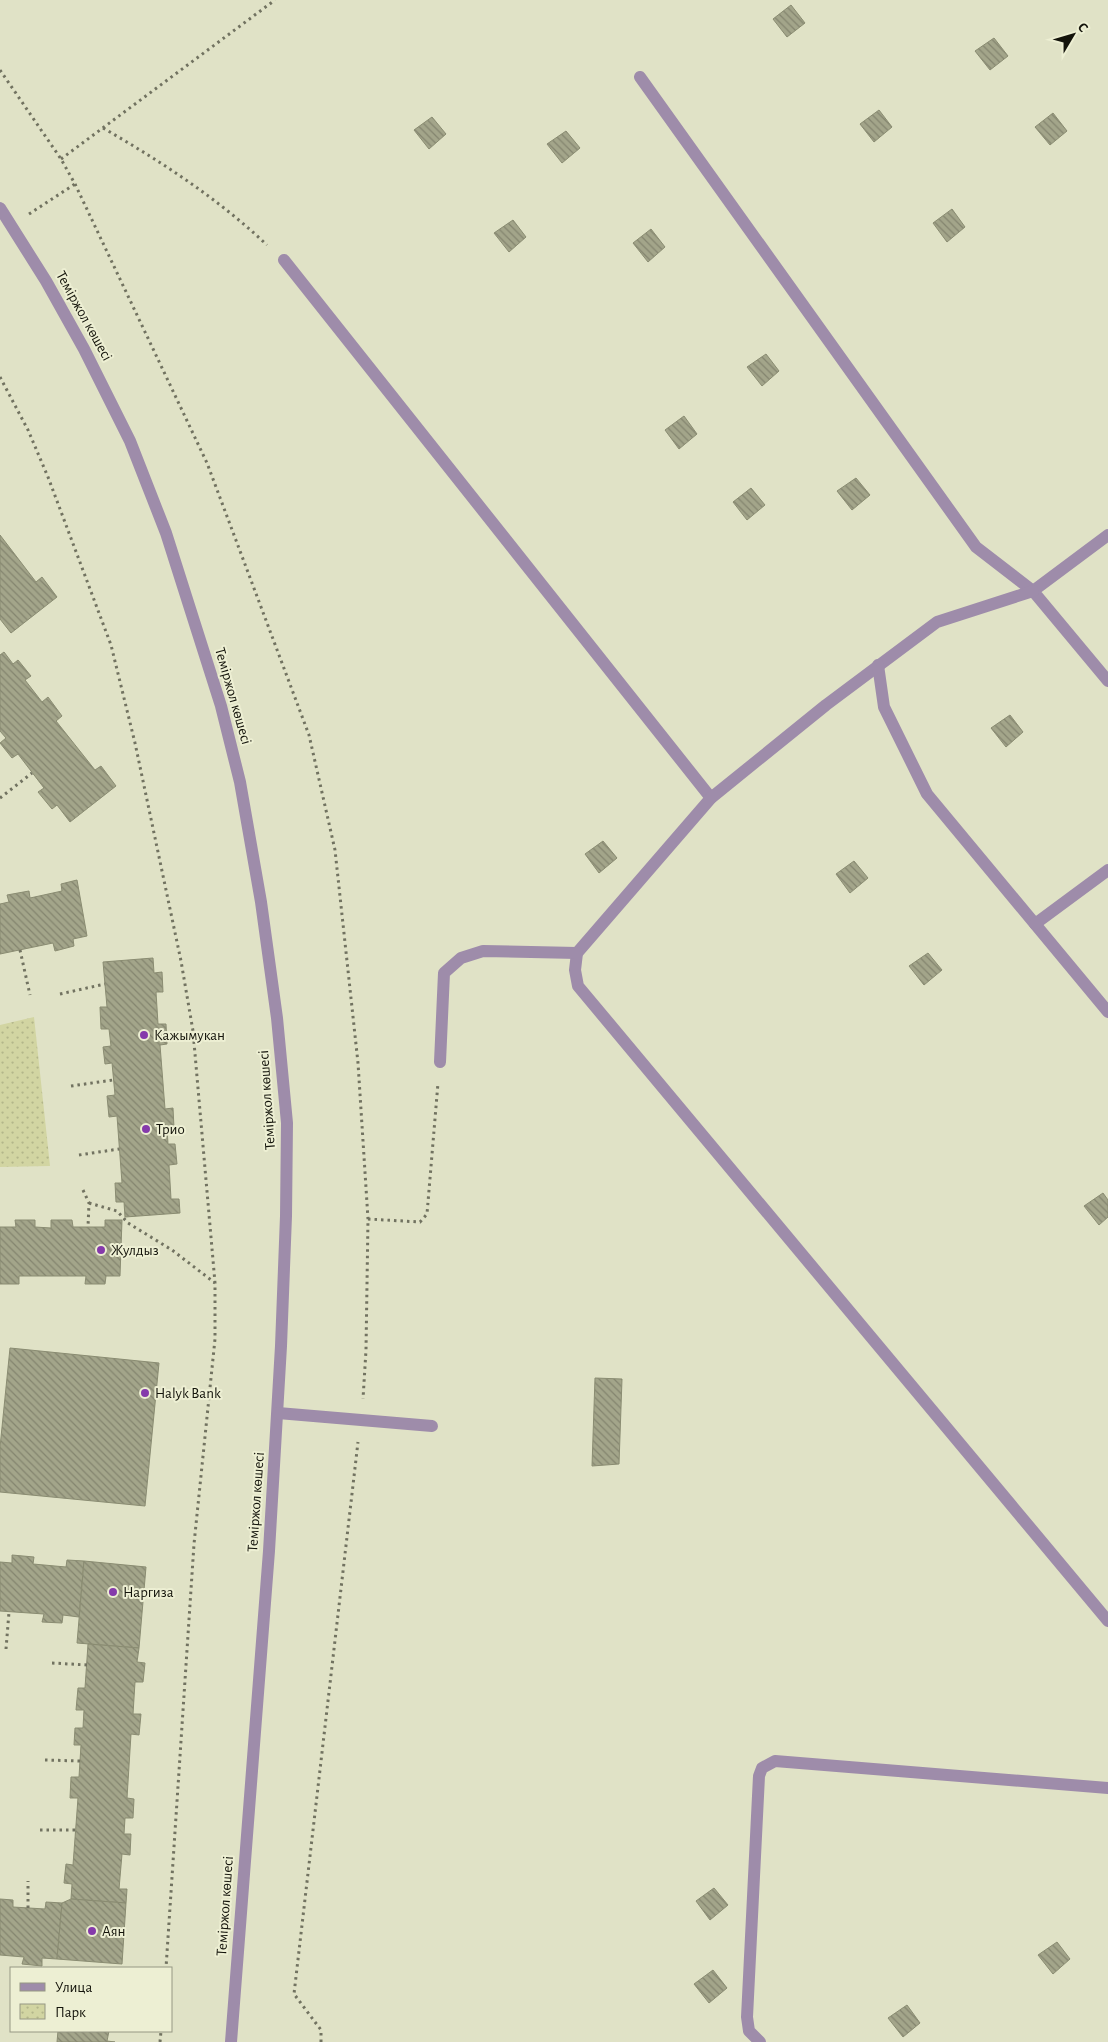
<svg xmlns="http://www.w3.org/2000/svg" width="1108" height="2042" font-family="'Alegreya Sans',sans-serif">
<defs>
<pattern id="park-dots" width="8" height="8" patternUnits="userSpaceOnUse" patternTransform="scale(1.25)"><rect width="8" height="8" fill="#d2d5a2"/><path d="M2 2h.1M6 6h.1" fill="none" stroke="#b3b68a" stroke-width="1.8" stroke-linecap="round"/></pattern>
<pattern id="building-back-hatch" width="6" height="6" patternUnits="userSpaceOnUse" patternTransform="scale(1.25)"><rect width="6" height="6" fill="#a3a58a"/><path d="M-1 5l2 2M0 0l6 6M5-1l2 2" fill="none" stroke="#84856f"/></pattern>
</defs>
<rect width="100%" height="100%" fill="#e0e2c6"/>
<polygon fill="url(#park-dots)" points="34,1017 50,1166 0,1167 0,1025"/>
<g fill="url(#building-back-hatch)" stroke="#8a8c72">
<polygon points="791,5 805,23 787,37 773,19"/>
<polygon points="994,38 1008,56 990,70 975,51"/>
<polygon points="879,110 892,127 874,142 860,124"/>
<polygon points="1053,113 1067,131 1050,145 1035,127"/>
<polygon points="432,117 446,134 429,149 414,130"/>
<polygon points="566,131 580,148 562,163 547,144"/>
<polygon points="952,209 965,227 947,242 933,223"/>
<polygon points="513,220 526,237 509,252 494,233"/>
<polygon points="651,229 665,247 648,262 633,243"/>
<polygon points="766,354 779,371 762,386 747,367"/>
<polygon points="684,416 697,434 679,449 665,430"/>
<polygon points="856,478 870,495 852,510 837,491"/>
<polygon points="751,488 765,505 747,520 733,502"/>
<polygon points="0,535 36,582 42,577 57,597 11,633 0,619"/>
<polygon points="4,652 13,664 18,660 31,676 25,680 42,702 48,697 62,716 56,721 95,770 101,766 116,786 70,822 57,805 52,809 38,792 44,788 18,754 12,758 0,743 6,738 0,731 0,655"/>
<polygon points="1010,715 1023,732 1006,747 991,728"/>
<polygon points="603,841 617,858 599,873 585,854"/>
<polygon points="854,861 868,878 850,893 836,874"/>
<polygon points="77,880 87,936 73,939 74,946 55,951 53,943 0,954 0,904 9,902 7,895 29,891 30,898 62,891 61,884"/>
<polygon points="928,953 942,970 924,985 909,966"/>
<polygon points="153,958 154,973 162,972 163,992 156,992 158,1024 166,1024 167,1044 160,1045 165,1109 173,1108 174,1128 167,1128 168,1144 175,1144 177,1164 169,1165 171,1199 179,1199 180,1213 125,1217 124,1202 116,1202 115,1183 122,1183 117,1116 109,1117 107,1096 115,1095 112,1063 105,1064 103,1047 111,1046 109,1029 101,1029 100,1007 107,1007 103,962"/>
<polygon points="1103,1193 1108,1200 1108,1217 1099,1225 1084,1206"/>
<polygon points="15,1220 35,1220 35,1227 51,1228 51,1220 72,1220 73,1227 105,1227 105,1220 122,1220 120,1276 106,1276 105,1284 85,1284 86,1276 19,1276 19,1284 0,1284 0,1227 16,1227"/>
<polygon points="10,1348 159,1363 145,1506 0,1492 0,1447"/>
<polygon points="595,1378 622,1379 619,1464 592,1466"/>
<polygon points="12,1555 34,1557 33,1564 66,1567 67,1560 84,1561 79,1617 63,1615 62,1623 42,1622 44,1614 0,1611 0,1562 12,1563"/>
<polygon points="84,1561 146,1567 139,1648 77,1643"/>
<polygon points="88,1644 139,1648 137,1662 145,1663 143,1682 135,1682 133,1714 141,1714 139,1735 131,1734 127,1798 134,1799 133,1818 125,1818 124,1834 131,1834 130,1855 122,1854 119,1889 127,1889 126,1903 71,1899 72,1884 64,1883 66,1864 73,1865 78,1798 70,1798 71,1777 79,1777 81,1745 74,1745 75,1728 83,1728 84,1710 76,1710 78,1688 85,1688"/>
<polygon points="714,1888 728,1905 710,1920 696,1901"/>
<polygon points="0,1899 13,1900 13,1907 45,1909 46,1902 62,1903 57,1959 42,1958 42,1966 22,1964 24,1957 0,1955"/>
<polygon points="71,1899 126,1903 122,1964 57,1959 62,1903"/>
<polygon points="1057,1942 1070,1959 1053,1974 1038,1955"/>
<polygon points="713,1970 727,1988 709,2003 694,1984"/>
<polygon points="907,2005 920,2023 903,2037 888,2018"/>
<polygon points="58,2031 109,2031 107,2041 115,2042 57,2042"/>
</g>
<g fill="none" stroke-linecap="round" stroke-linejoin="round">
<g stroke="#717260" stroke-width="3" stroke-dasharray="2.5 4" stroke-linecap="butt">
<polyline points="0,70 61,159 75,184 207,463 309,735 335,850 358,1063 368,1219 366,1350 363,1399"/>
<path d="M103,128C162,162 217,198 267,245"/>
<polyline points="61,159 275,0"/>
<polyline points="29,214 75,184"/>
<polyline points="0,377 28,430 48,477 111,645 135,743 181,961 193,1031 215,1283 215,1339 194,1544 166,1968"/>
<polyline points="0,798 32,773"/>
<polyline points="20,950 30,995"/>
<polyline points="60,994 105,984"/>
<polyline points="71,1086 113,1080"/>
<polyline points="79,1155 119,1149"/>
<polyline points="83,1190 89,1203 88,1227"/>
<polyline points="89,1203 117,1211 128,1223 172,1250 215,1283"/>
<polyline points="368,1219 420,1222 427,1214 438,1083"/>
<polyline points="6,1649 9,1612"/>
<polyline points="52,1663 87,1665"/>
<polyline points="45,1760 80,1761"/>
<polyline points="40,1830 75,1830"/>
<polyline points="28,1908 28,1881"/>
<polyline points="160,2042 161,2031"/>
<polyline points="321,2042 321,2030 294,1994 358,1442"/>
</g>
<g stroke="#9e8caa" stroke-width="12">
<polyline points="640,77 976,547 1033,591"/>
<polyline points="0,208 46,281 84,349 130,441 166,533 221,706 240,782 261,902 277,1018 287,1123 286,1216 281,1346 269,1551 231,2042"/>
<polyline points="284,260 711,798"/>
<polyline points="1108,535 1033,591 1108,681"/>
<polyline points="1033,591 937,622 826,705 711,798 577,953 575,970 578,986 1108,1621"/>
<polyline points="878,665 884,707 927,794 1108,1012"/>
<polyline points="1035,924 1108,870"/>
<polyline points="440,1062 444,973 461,958 483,951 577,953"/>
<polyline points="278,1413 432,1426"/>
<polyline points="760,2042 749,2031 747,2017 759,1776 762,1768 775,1761 1108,1788"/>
</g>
</g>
<g fill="#853aab" stroke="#edefd3" stroke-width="2">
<circle cx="144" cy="1035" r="5"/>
<circle cx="146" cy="1129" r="5"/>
<circle cx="101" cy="1250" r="5"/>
<circle cx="145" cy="1393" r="5"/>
<circle cx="113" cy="1592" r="5"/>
<circle cx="92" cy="1931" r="5"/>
</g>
<g text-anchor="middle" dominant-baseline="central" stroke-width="4" stroke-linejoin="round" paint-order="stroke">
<g font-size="15" fill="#14140b" stroke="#edefd3">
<text transform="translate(84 316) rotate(61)">Теміржол көшесі</text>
<text transform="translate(233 696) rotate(74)">Теміржол көшесі</text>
<text transform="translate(267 1100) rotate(-94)">Теміржол көшесі</text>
<text transform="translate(256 1502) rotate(-86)">Теміржол көшесі</text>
<text transform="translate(225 1906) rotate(-86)">Теміржол көшесі</text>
</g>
<g font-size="15" fill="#14140b" stroke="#edefd3" text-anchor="start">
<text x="154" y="1035">Кажымукан</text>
<text x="156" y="1129">Трио</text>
<text x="111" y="1250">Жулдыз</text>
<text x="155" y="1393">Halyk Bank</text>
<text x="123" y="1592">Наргиза</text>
<text x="102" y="1931">Аян</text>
</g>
</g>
<rect x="10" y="1967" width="162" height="65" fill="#edefd3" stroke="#969783"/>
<rect x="20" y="1983" width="25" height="8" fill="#9e8caa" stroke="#969783"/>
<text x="55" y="1992" font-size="15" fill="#14140b">Улица</text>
<rect x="20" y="2004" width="25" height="15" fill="url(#park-dots)" stroke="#969783"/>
<text x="55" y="2017" font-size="15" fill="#14140b">Парк</text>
<g transform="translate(1073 35) rotate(52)" stroke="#edefd3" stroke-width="4" paint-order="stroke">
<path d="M0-4L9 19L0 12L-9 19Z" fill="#14140b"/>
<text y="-8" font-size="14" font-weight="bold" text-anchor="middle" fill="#14140b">С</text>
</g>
</svg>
